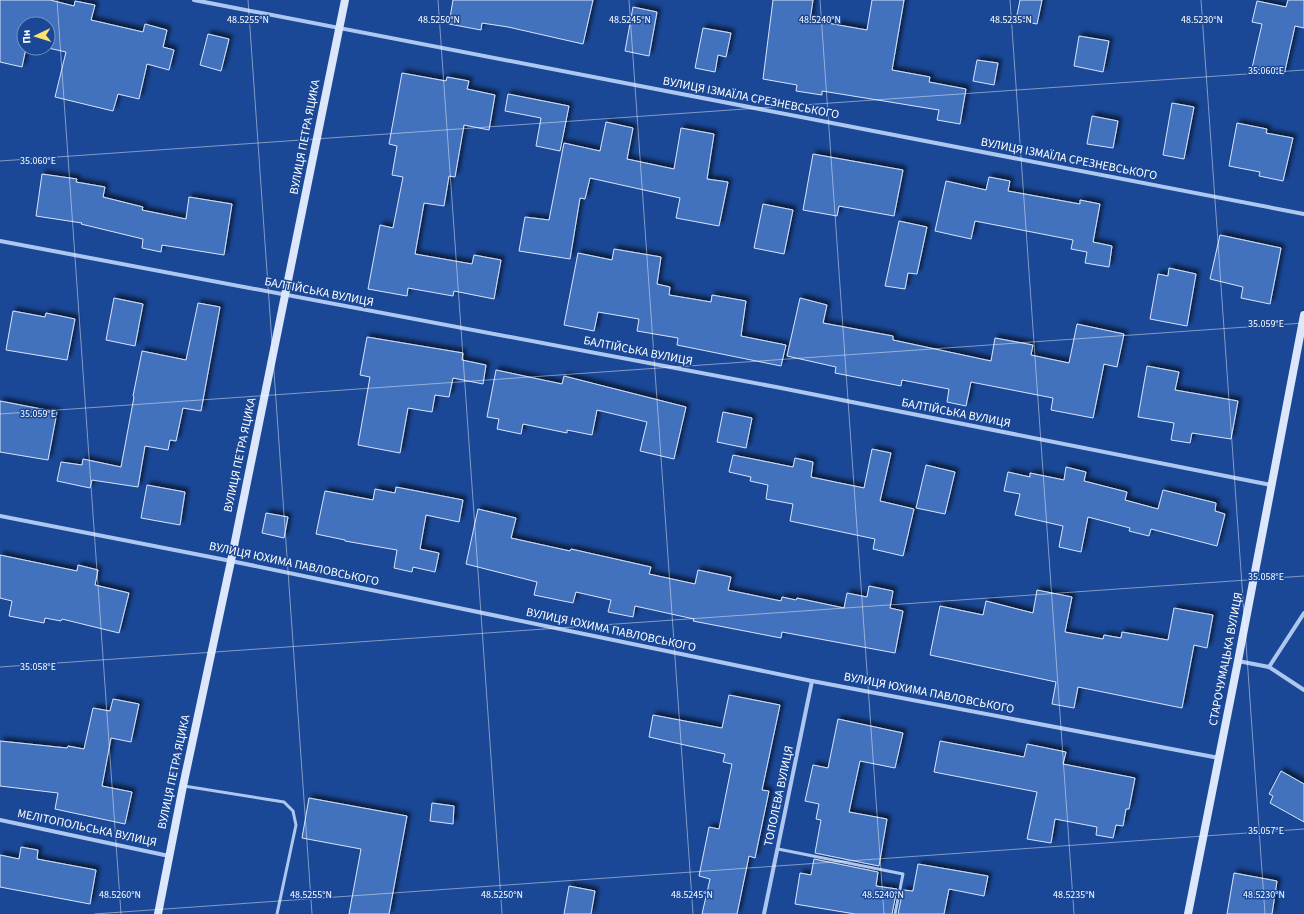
<svg xmlns="http://www.w3.org/2000/svg" width="1304" height="914" font-family="'Source Sans 3',sans-serif">
<defs>
<filter id="shadow"><feDropShadow dx="3.5" dy="-3.5" stdDeviation="2" flood-color="#0009"/></filter>
</defs>
<rect width="100%" height="100%" fill="#1a4897"/>
<g fill="#4371be" stroke="#d5e4fb" filter="url(#shadow)">
<polygon points="0,0 50,0 74,6 75,1 95,5 91,20 143,32 145,24 167,30 163,47 174,50 169,70 147,64 139,99 118,94 113,111 55,97 66,52 48,48 48,24 24,24 24,48 26,48 22,67 0,62"/>
<polygon points="453,0 593,0 583,44 508,27 482,23 481,30 449,24"/>
<polygon points="773,0 813,0 810,20 867,30 872,0 904,0 892,70 930,77 929,82 966,89 960,124 937,120 939,110 822,91 822,95 796,91 797,85 763,79"/>
<polygon points="1020,0 1042,0 1037,24 1016,20"/>
<polygon points="1288,0 1304,0 1304,28 1295,26 1284,75 1252,68 1262,24 1252,22 1257,1 1286,7"/>
<polygon points="633,7 657,12 649,56 625,51"/>
<polygon points="703,28 731,33 726,57 718,55 715,72 695,68"/>
<polygon points="208,34 229,39 221,71 200,65"/>
<polygon points="1079,36 1109,41 1103,72 1074,66"/>
<polygon points="977,60 998,63 994,85 973,81"/>
<polygon points="402,73 446,81 447,77 469,81 467,89 495,95 489,130 464,125 455,177 449,176 444,206 424,203 415,254 472,264 474,255 501,260 494,299 454,291 453,296 408,288 407,296 368,289 380,225 393,228 403,177 392,175 397,146 389,144"/>
<polygon points="508,94 569,106 560,151 536,146 541,118 505,111"/>
<polygon points="1172,103 1194,107 1184,159 1163,155"/>
<polygon points="1092,116 1118,121 1113,148 1087,144"/>
<polygon points="606,122 633,128 627,159 674,169 681,128 714,134 707,179 728,182 719,226 676,218 680,198 590,178 585,199 580,198 570,259 519,251 525,217 549,220 564,143 600,151"/>
<polygon points="1237,123 1267,129 1266,133 1293,138 1283,181 1259,176 1260,172 1229,166"/>
<polygon points="813,154 903,170 894,216 839,206 837,216 803,210"/>
<polygon points="42,174 77,179 76,182 105,187 103,197 143,207 142,210 186,219 189,197 232,204 224,255 162,245 161,252 142,248 143,239 81,224 82,223 36,216"/>
<polygon points="989,177 1010,181 1008,191 1080,204 1080,200 1100,204 1093,242 1112,246 1109,267 1085,263 1087,252 1071,249 1073,240 975,221 971,239 935,231 946,181 986,190"/>
<polygon points="763,204 793,210 784,254 754,248"/>
<polygon points="899,221 927,227 917,274 908,273 905,289 885,286"/>
<polygon points="1220,235 1281,248 1270,304 1241,298 1243,287 1210,279"/>
<polygon points="614,249 661,257 657,284 670,287 669,295 711,302 712,295 746,301 741,336 786,345 781,366 677,345 678,338 637,331 639,319 598,312 594,331 564,325 578,253 612,260"/>
<polygon points="1169,268 1196,274 1187,326 1150,319 1158,274 1168,276"/>
<polygon points="114,298 143,304 135,346 106,340"/>
<polygon points="800,298 827,305 823,323 893,336 893,340 991,361 995,338 1033,345 1031,355 1069,363 1077,324 1124,334 1117,367 1104,364 1093,418 1051,410 1053,398 971,382 966,406 947,402 949,389 902,380 901,386 835,373 836,367 787,356"/>
<polygon points="198,303 220,307 201,411 183,408 176,441 170,440 168,450 145,446 138,487 92,480 90,488 57,481 61,462 82,465 83,459 121,467 134,397 133,396 142,351 186,360"/>
<polygon points="13,311 45,317 46,313 75,319 67,360 6,350"/>
<polygon points="367,337 463,353 462,360 486,365 483,384 453,378 449,397 435,395 432,412 408,408 400,453 358,445 370,377 360,375"/>
<polygon points="1147,366 1179,372 1175,390 1238,401 1231,439 1192,433 1190,443 1171,440 1174,423 1138,417"/>
<polygon points="496,370 562,384 564,376 686,407 674,459 640,451 647,422 597,410 592,435 567,430 567,433 523,424 521,434 497,429 499,419 487,417"/>
<polygon points="0,401 57,412 48,460 0,452"/>
<polygon points="723,412 752,418 746,448 717,442"/>
<polygon points="872,449 891,453 880,501 914,509 903,556 873,549 875,539 790,521 793,504 766,499 768,485 750,481 751,477 729,472 733,455 793,467 795,458 813,462 811,477 864,488"/>
<polygon points="926,465 955,472 945,514 916,508"/>
<polygon points="1066,467 1086,472 1084,481 1127,492 1125,500 1158,509 1163,490 1216,503 1215,511 1225,514 1217,546 1151,529 1149,536 1129,531 1130,528 1088,517 1081,552 1059,547 1063,526 1015,515 1020,494 1004,491 1008,472 1030,477 1030,473 1064,480"/>
<polygon points="147,485 185,492 180,525 141,518"/>
<polygon points="396,487 463,500 459,522 426,515 420,549 439,553 435,572 413,567 412,572 394,568 397,550 345,541 345,540 316,534 325,491 373,500 375,489 395,493"/>
<polygon points="478,509 516,518 511,538 570,551 571,549 651,567 649,574 695,584 698,570 731,577 728,590 781,601 782,597 796,600 797,598 844,608 847,593 867,597 869,586 893,591 890,608 903,611 895,653 782,632 781,638 693,621 694,619 635,606 633,617 608,612 611,600 576,592 573,603 534,595 537,582 466,564"/>
<polygon points="266,513 288,517 284,538 262,533"/>
<polygon points="0,555 77,571 78,565 98,570 95,585 129,593 119,633 62,619 61,621 45,618 44,623 9,616 12,601 0,598"/>
<polygon points="1037,590 1072,597 1065,632 1103,639 1104,635 1121,638 1122,632 1168,640 1174,608 1213,615 1207,648 1194,645 1182,708 1078,687 1074,708 1052,704 1056,682 930,655 940,606 983,615 986,601 1033,613"/>
<polygon points="729,695 780,705 762,790 769,791 755,858 749,856 737,914 702,914 710,879 699,876 709,827 719,829 732,764 723,762 725,754 649,737 653,715 722,728"/>
<polygon points="113,699 139,704 131,742 111,738 102,786 132,792 125,824 55,809 58,793 0,786 0,741 67,748 68,746 84,749 93,708 110,711"/>
<polygon points="838,719 903,733 895,768 860,761 849,812 887,819 879,866 815,853 821,820 816,819 819,804 805,801 813,765 828,768"/>
<polygon points="940,741 1024,757 1027,744 1066,752 1063,764 1135,778 1129,809 1126,809 1123,826 1116,825 1113,838 1096,835 1097,827 1055,819 1051,843 1027,839 1037,792 934,772"/>
<polygon points="1281,771 1304,784 1304,822 1270,803 1273,796 1269,794"/>
<polygon points="309,798 407,816 389,914 349,914 361,849 302,838"/>
<polygon points="432,803 454,806 453,824 430,821"/>
<polygon points="21,847 38,850 37,859 96,870 90,904 0,887 0,855 19,859"/>
<polygon points="814,859 878,872 876,886 897,889 892,914 855,914 795,904 800,873 811,875"/>
<polygon points="918,864 988,876 984,896 949,889 944,914 898,914 903,890 913,891"/>
<polygon points="1234,873 1277,881 1272,914 1227,914"/>
<polygon points="569,886 595,891 591,914 564,914"/>
</g>
<g fill="none" stroke-linecap="round" stroke-linejoin="round">
<g stroke="#aec7f0" stroke-width="3">
<polyline points="184,786 284,802 293,811 296,825 277,914"/>
<polyline points="778,849 903,874 895,914"/>
</g>
<g stroke="#aec7f0" stroke-width="4">
<polyline points="194,0 1304,214"/>
<polyline points="0,241 776,387 1271,485"/>
<polyline points="0,516 231,561 812,681 1219,758"/>
<polyline points="1238,661 1269,667 1304,613"/>
<polyline points="1269,667 1304,690"/>
<polyline points="0,820 169,856"/>
<polyline points="764,914 812,681"/>
</g>
<g stroke="#dce7fb" stroke-width="8">
<polyline points="158,914 183,786 231,561 345,0"/>
<polyline points="1188,914 1238,661 1304,315"/>
</g>
</g>
<path fill="none" stroke="#fff" stroke-width="1" stroke-opacity="0.45" d="M57,0L121,914M248,0L312,914M438,0L502,914M629,0L693,914M820,0L884,914M1010,0L1074,914M1201,0L1265,914M0,161L1304,70M0,414L1304,323M0,667L1304,576M94,914L1304,829"/>
<g text-anchor="middle" dominant-baseline="central" stroke-width="3" stroke-linejoin="round" paint-order="stroke">
<g font-size="12" fill="#fff" stroke="#1a4897">
<text transform="translate(751 98) rotate(11)">ВУЛИЦЯ ІЗМАЇЛА СРЕЗНЕВСЬКОГО</text>
<text transform="translate(305 137) rotate(-79)">ВУЛИЦЯ ПЕТРА ЯЦИКА</text>
<text transform="translate(1069 159) rotate(11)">ВУЛИЦЯ ІЗМАЇЛА СРЕЗНЕВСЬКОГО</text>
<text transform="translate(319 292) rotate(11)">БАЛТІЙСЬКА ВУЛИЦЯ</text>
<text transform="translate(638 351) rotate(11)">БАЛТІЙСЬКА ВУЛИЦЯ</text>
<text transform="translate(956 413) rotate(11)">БАЛТІЙСЬКА ВУЛИЦЯ</text>
<text transform="translate(240 455) rotate(-78)">ВУЛИЦЯ ПЕТРА ЯЦИКА</text>
<text transform="translate(294 564) rotate(12)">ВУЛИЦЯ ЮХИМА ПАВЛОВСЬКОГО</text>
<text transform="translate(611 630) rotate(12)">ВУЛИЦЯ ЮХИМА ПАВЛОВСЬКОГО</text>
<text transform="translate(1226 659) rotate(-79)">СТАРОЧУМАЦЬКА ВУЛИЦЯ</text>
<text transform="translate(929 693) rotate(11)">ВУЛИЦЯ ЮХИМА ПАВЛОВСЬКОГО</text>
<text transform="translate(174 772) rotate(-78)">ВУЛИЦЯ ПЕТРА ЯЦИКА</text>
<text transform="translate(779 796) rotate(-78)">ТОПОЛЕВА ВУЛИЦЯ</text>
<text transform="translate(87 828) rotate(12)">МЕЛІТОПОЛЬСЬКА ВУЛИЦЯ</text>
</g>
</g>
<g font-size="10" text-anchor="middle" fill="#fff" stroke="#1a4897" stroke-width="3" stroke-linejoin="round" paint-order="stroke">
<text x="248" y="23">48.5255°N</text>
<text x="439" y="23">48.5250°N</text>
<text x="630" y="23">48.5245°N</text>
<text x="820" y="23">48.5240°N</text>
<text x="1011" y="23">48.5235°N</text>
<text x="1202" y="23">48.5230°N</text>
<text x="1266" y="74">35.060°E</text>
<text x="38" y="164">35.060°E</text>
<text x="1266" y="327">35.059°E</text>
<text x="38" y="417">35.059°E</text>
<text x="1266" y="580">35.058°E</text>
<text x="38" y="670">35.058°E</text>
<text x="1266" y="834">35.057°E</text>
<text x="120" y="898">48.5260°N</text>
<text x="311" y="898">48.5255°N</text>
<text x="502" y="898">48.5250°N</text>
<text x="692" y="898">48.5245°N</text>
<text x="883" y="898">48.5240°N</text>
<text x="1074" y="898">48.5235°N</text>
<text x="1264" y="898">48.5230°N</text>
</g>
<g transform="translate(36 36) rotate(266)"><circle r="19" fill="#1a4897" stroke="#7691c1"/>
<path d="M0-3L7 15L0 10L-7 15Z" fill="#ffdf6d"/>
<text y="-6" font-size="11" font-weight="bold" text-anchor="middle" fill="#ffffff">Пн</text>
</g>
</svg>
